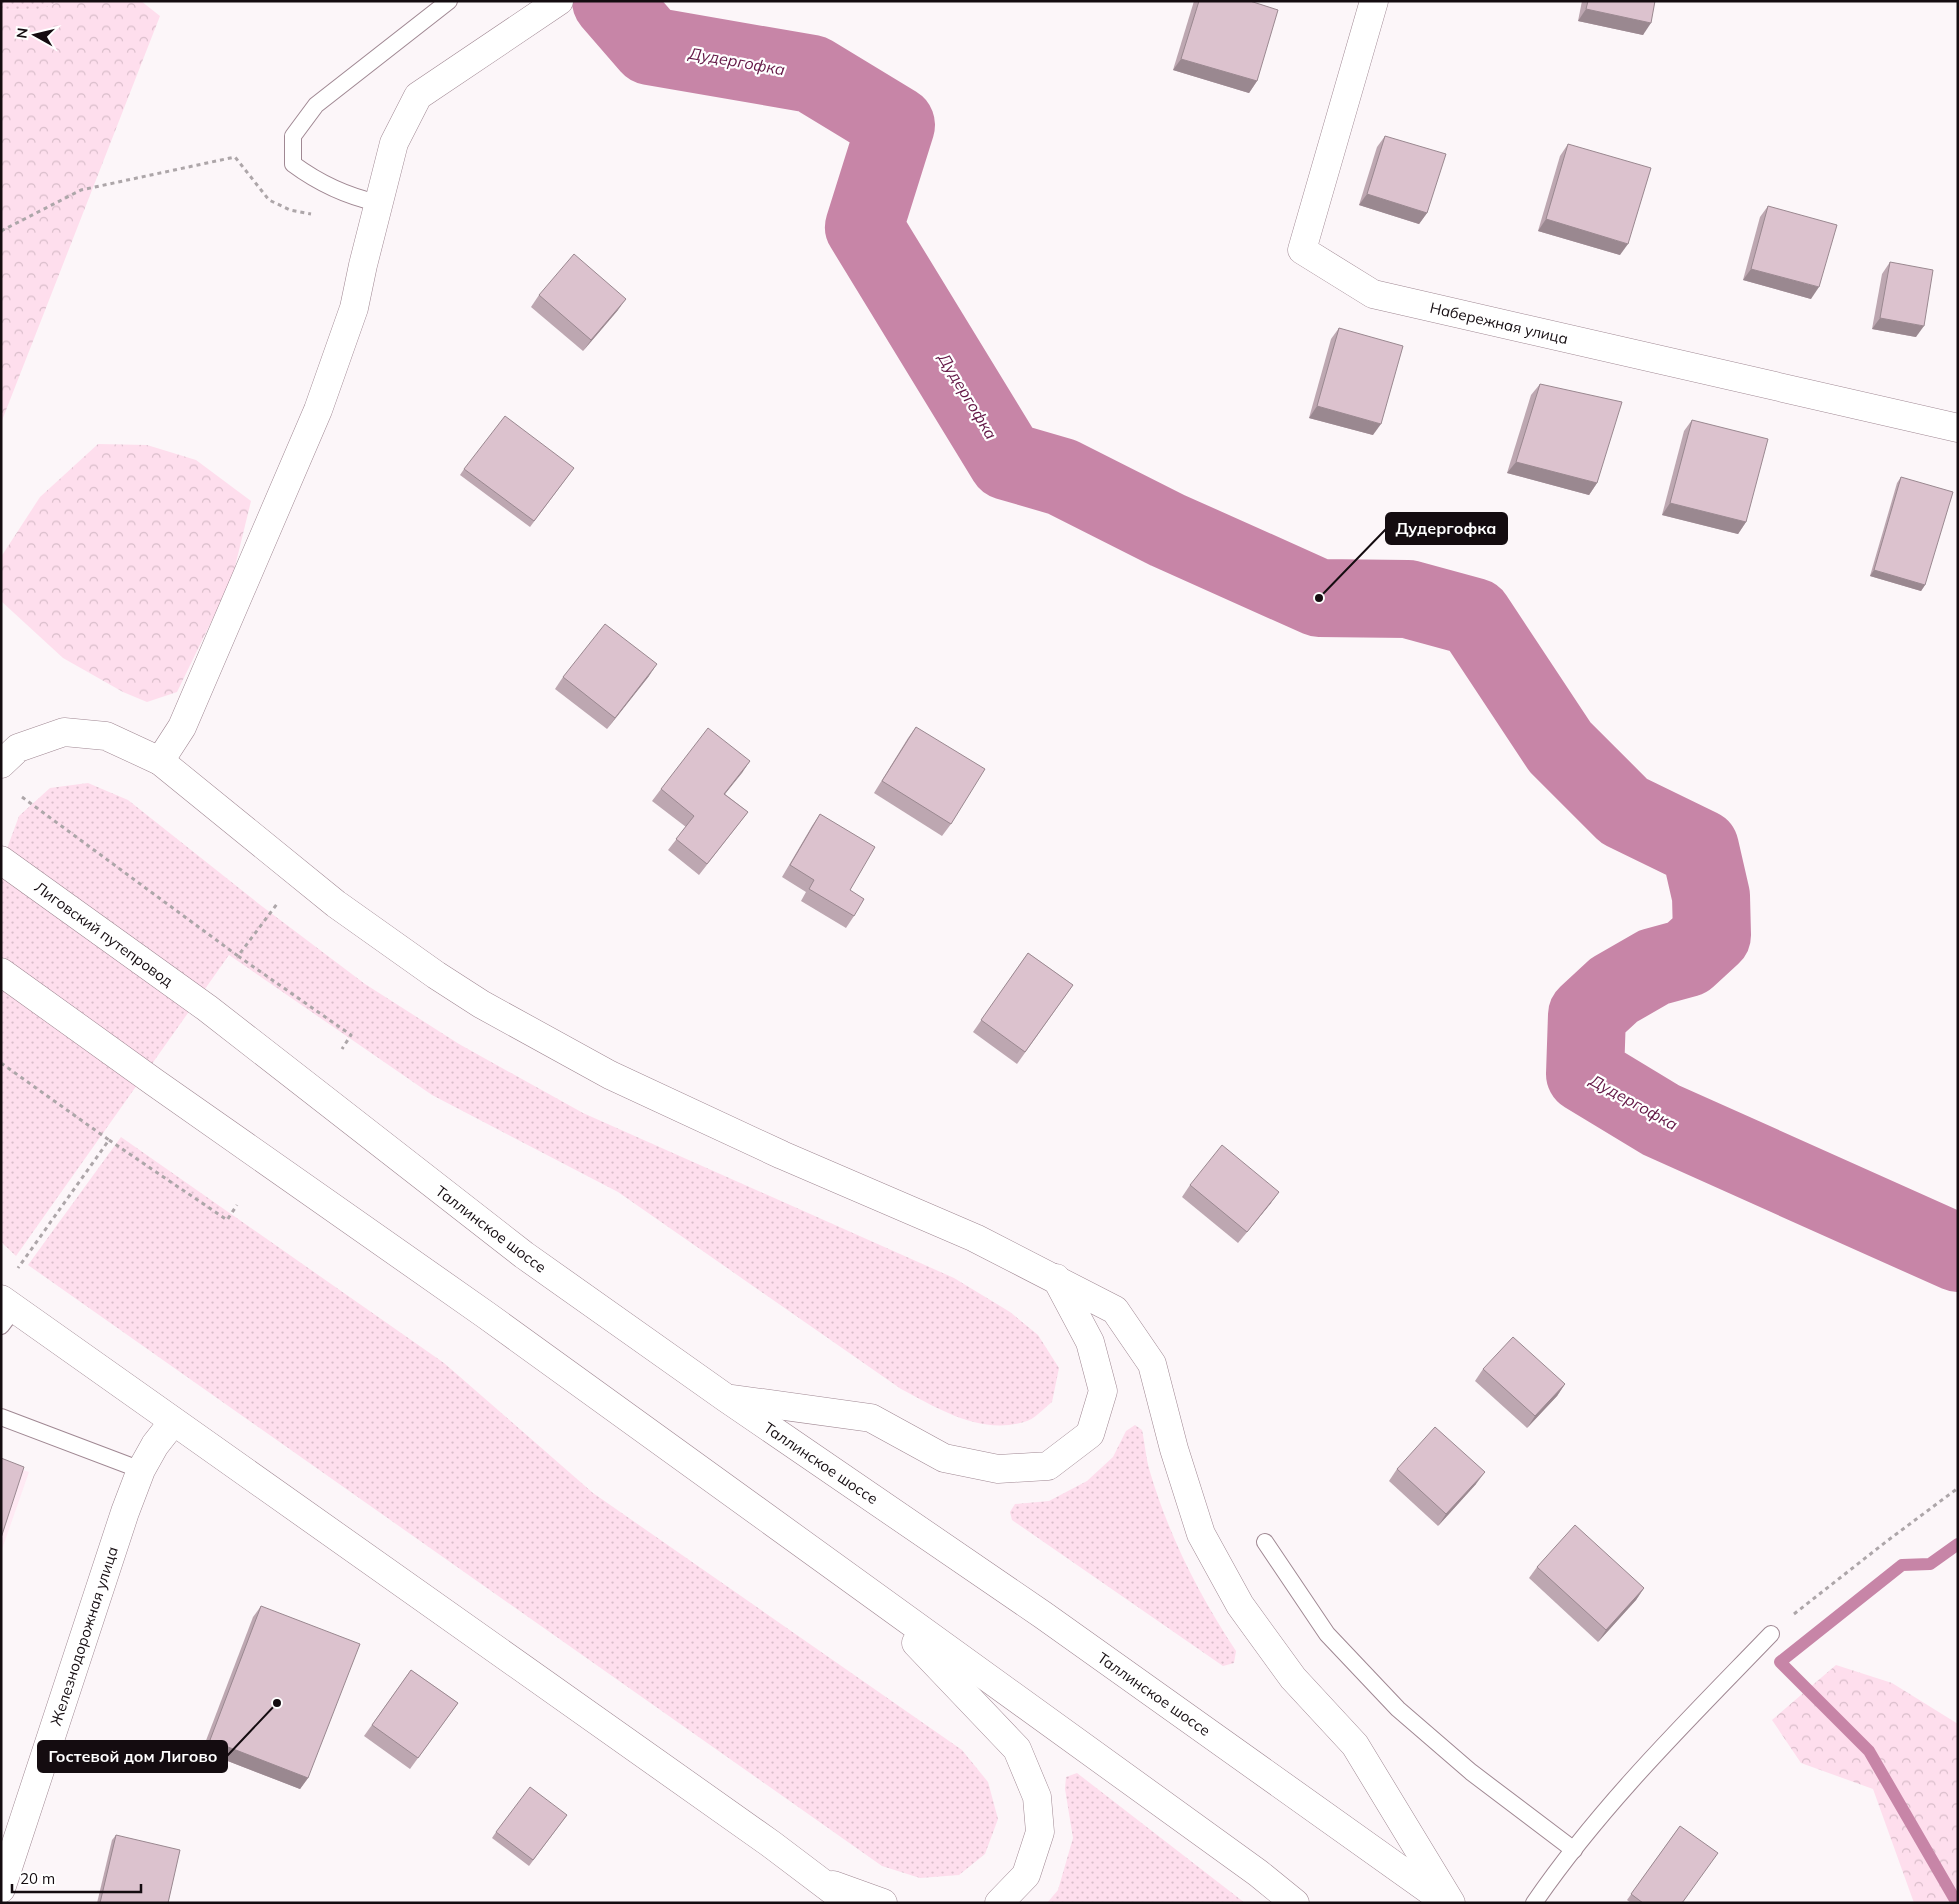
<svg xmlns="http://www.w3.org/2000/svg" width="1959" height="1904" font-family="Mulish,sans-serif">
<defs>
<pattern id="grass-dots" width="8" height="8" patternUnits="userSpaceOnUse" patternTransform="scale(1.25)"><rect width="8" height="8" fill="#fedeed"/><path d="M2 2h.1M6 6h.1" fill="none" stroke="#d9bdca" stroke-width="1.8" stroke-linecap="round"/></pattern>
<pattern id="forest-crowns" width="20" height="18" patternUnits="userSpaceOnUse" patternTransform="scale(1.25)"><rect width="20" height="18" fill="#fedeed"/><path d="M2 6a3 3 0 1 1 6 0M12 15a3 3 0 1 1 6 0" fill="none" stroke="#d9bdca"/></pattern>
</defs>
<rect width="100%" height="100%" fill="#fcf6f9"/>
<polygon fill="#ffeaf4" points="1,1463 29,1472 1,1552"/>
<g fill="url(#grass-dots)">
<polygon points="2,1 60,1 41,10 2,9"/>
<path d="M88,783L128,800L259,904L365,984L459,1044L583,1113L954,1278L1010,1312L1038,1335L1059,1368L1052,1402C1044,1408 1034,1420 1024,1422C980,1435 939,1409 901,1389L618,1192L432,1095L229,955L16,1256L1,1242V874L5,854L19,816L50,788Z"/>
<polygon points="121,1137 444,1363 593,1493 962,1750 988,1782 998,1819 985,1854 959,1875 920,1878 882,1866 28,1265"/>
<path d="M1135,1425L1142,1430C1145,1444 1146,1459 1150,1472C1169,1536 1199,1595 1236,1651L1234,1663L1223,1666L1012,1520L1010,1512L1015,1504L1049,1501L1087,1481L1113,1457L1126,1431Z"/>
<polygon points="1077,1773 1245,1903 1047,1903 1058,1890 1073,1838 1065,1789 1066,1777"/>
</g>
<g fill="url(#forest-crowns)">
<polygon points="1,1 3,9 41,10 60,1 141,1 160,16 1,423"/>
<polygon points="98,444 147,445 196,460 251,501 232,579 177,692 147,702 123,692 63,658 1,601 1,557 40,497"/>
<polygon points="1836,1665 1892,1683 1958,1724 1958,1903 1914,1903 1873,1789 1801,1763 1772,1720"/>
</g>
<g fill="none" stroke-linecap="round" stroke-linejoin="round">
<polyline stroke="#c785a7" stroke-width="12" points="1957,1903 1869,1751 1780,1662 1902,1565 1930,1564 1958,1544"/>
<polyline stroke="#c785a7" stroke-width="78" points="611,1 650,46 812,74 896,125 864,227 1007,461 1062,477 1167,530 1319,598 1408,599 1474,617 1560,747 1624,811 1700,848 1711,896 1712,935 1687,958 1654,967 1614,990 1587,1015 1585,1074 1661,1120 1958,1253"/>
<defs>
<g id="service">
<path d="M378,203C346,196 320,184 293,164V136L316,105L449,1"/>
<polyline points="1,1326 14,1309"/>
<polyline points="1,1417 141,1470"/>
<polyline points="1265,1542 1327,1634 1398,1709 1471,1772 1574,1850"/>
<path d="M1534,1903C1602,1804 1688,1720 1771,1634"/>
</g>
<g id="minor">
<polyline points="1374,1 1302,250 1373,294 1958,428"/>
<polyline points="160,761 182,727 318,410 354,308 363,265 394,143 418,96 559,1"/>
<polyline points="1,1889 125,1512 141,1470 155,1445 173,1422"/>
</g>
<g id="primary">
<polyline points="1,764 18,748 64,732 106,736 160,761 336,904 436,975 481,1004 610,1075 782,1155 975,1238 1115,1310 1152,1364 1174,1449 1201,1534 1240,1605 1293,1678 1355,1745 1451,1903"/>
<polyline points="1,860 207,1008 524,1255 726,1398 1043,1615 1443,1900"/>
<polyline points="1,972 154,1082 486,1315 1258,1873 1295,1903"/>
<polyline points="1,1299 771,1844 849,1903"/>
<polyline points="733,1399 871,1418 944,1458 998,1469 1048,1466 1090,1434 1103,1391 1090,1342 1056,1278"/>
<polyline points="916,1643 1017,1749 1037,1797 1040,1832 1026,1875 999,1903"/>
<polyline points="833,1885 883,1903"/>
</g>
</defs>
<use href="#service" stroke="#a08893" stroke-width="18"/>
<use href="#minor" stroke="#a08893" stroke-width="29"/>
<use href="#primary" stroke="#a08893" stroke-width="29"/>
<g stroke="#ada6a9" stroke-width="3" stroke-dasharray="4 4" stroke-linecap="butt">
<polyline points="1,231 81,190 235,157 269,200 290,210 311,214"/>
<polyline points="22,797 238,956 277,904"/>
<polyline points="238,956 351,1035 342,1049"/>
<polyline points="1,1063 109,1140 18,1268"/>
<polyline points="109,1140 227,1220 237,1205"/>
<polyline points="1794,1614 1887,1541 1958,1488"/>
</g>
<use href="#service" stroke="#fff" stroke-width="16"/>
<use href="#minor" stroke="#fff" stroke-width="28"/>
<use href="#primary" stroke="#fff" stroke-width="28"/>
</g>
<g fill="#bda7b1">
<polygon points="1194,1 1250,1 1257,81 1249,93 1173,70"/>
<polygon points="1582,1 1655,1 1643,35 1578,21"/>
<polygon points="1385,136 1427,213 1419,224 1359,205 1377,147"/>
<polygon points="1568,144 1620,255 1538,231 1560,156"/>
<polygon points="1768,206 1811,299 1743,280 1760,217"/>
<polygon points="1890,262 1916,337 1872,329 1882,274"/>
<polygon points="539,295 618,310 583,351 531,307"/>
<polygon points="1339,328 1373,435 1309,418 1331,339"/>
<polygon points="1540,384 1597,483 1589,495 1507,473 1531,395"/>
<polygon points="1692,420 1746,522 1738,534 1662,515 1684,431"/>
<polygon points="574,468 530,527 460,475 464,469"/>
<polygon points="1901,477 1925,585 1921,591 1870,576 1897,483"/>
<polygon points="649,676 607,729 555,689 563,677"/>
<polygon points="916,727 951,824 942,836 874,793 908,738"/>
<polygon points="750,761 725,794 748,812 699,875 668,850 686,827 652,801 661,789"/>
<polygon points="820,814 850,890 854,916 846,928 801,901 806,892 782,877 812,826"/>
<polygon points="1028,953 1073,985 1017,1064 973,1032"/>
<polygon points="1190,1185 1271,1203 1238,1243 1182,1197"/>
<polygon points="1483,1369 1565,1384 1557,1396 1527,1428 1475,1381"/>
<polygon points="1397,1469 1476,1484 1438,1526 1389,1481"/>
<polygon points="1537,1567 1644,1588 1636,1600 1598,1642 1529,1578"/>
<polygon points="261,1606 308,1778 300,1789 202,1751 253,1617"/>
<polygon points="411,1670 458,1703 410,1769 364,1736"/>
<polygon points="567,1815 529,1866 492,1838 496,1832"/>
<polygon points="1680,1826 1682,1903 1631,1903 1627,1900"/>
<polygon points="116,1835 168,1903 97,1903 112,1840"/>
</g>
<g fill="#9a8890">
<polygon points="1586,9 1651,23 1643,35 1578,21"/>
<polygon points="1181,59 1257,81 1249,93 1173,70"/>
<polygon points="1367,194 1427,213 1419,224 1359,205"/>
<polygon points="1546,219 1628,244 1620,255 1538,231"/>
<polygon points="1751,269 1819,287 1811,299 1743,280"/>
<polygon points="626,299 618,310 583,351 591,340"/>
<polygon points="1880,318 1924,326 1916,337 1872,329"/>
<polygon points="1317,406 1381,424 1373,435 1309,418"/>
<polygon points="1516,462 1597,483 1589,495 1507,473"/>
<polygon points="1670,503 1746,522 1738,534 1662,515"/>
<polygon points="1874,570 1925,585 1921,591 1870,576"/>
<polygon points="657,664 649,676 607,729 615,718"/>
<polygon points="750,761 742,773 716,805 724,794"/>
<polygon points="1279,1192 1271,1203 1238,1243 1247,1232"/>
<polygon points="1565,1384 1557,1396 1527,1428 1535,1416"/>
<polygon points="1485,1472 1476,1484 1438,1526 1446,1514"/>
<polygon points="1644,1588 1636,1600 1598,1642 1606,1630"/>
<polygon points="210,1740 308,1778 300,1789 202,1751"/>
</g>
<g fill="#dcc2ce" stroke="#9a8890">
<polygon points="1199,1 1250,1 1278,10 1257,81 1181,59"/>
<polygon points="1588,1 1655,1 1651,23 1586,9"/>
<polygon points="1385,136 1446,154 1427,213 1367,194"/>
<polygon points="1568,144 1651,168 1628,244 1546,219"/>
<polygon points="1768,206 1837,225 1819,287 1751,269"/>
<polygon points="574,254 626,299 591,340 539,295"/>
<polygon points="1890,262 1933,270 1924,326 1880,318"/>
<polygon points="1339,328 1403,346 1381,424 1317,406"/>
<polygon points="1540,384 1622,402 1597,483 1516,462"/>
<polygon points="505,416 574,468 534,521 464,469"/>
<polygon points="1692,420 1768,439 1746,522 1670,503"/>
<polygon points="1901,477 1953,492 1925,585 1874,570"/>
<polygon points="605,624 657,664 615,718 563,677"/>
<polygon points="916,727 985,769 951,824 882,781"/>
<polygon points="708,728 750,761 724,794 748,812 707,864 676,839 694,816 661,789"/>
<polygon points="820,814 875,847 850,890 864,899 854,916 809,889 814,880 790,865"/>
<polygon points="1028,953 1073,985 1025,1052 981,1020"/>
<polygon points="1222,1145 1279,1192 1247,1232 1190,1185"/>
<polygon points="1513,1337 1565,1384 1535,1416 1483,1369"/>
<polygon points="1435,1427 1485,1472 1446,1514 1397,1469"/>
<polygon points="1,1458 24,1467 1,1538"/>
<polygon points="1575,1525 1644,1588 1606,1630 1537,1567"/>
<polygon points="261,1606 360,1644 308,1778 210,1740"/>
<polygon points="411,1670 458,1703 418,1758 372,1725"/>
<polygon points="530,1787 567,1815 533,1860 496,1832"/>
<polygon points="1680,1826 1718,1853 1682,1903 1643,1903 1631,1894"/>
<polygon points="116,1835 180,1850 168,1903 100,1903"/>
</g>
<g text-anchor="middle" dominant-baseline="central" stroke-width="4.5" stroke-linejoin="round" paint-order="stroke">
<g font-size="15" fill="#140c10" stroke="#fff">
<text transform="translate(1499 323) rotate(13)">Набережная улица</text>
<text transform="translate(104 934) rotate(36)">Лиговский путепровод</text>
<text transform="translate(491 1229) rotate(37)">Таллинское шоссе</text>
<text transform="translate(821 1463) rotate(34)">Таллинское шоссе</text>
<text transform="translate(84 1636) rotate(-72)">Железнодорожная улица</text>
<text transform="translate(1154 1694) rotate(35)">Таллинское шоссе</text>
</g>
<g font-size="16" font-style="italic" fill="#631645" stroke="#fff">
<text transform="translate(737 61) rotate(10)">Дудергофка</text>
<text transform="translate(968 396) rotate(59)">Дудергофка</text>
<text transform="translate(1634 1102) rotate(29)">Дудергофка</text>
</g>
</g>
<path fill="none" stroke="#140c10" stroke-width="2" d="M1319 598L1386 529M277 1703L227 1756"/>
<g fill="#140c10" stroke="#fff" stroke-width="2">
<circle cx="1319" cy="598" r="5"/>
<circle cx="277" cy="1703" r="5"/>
</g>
<g fill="#140c10" stroke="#140c10" stroke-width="2">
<rect x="1386" y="513" width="121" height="31" rx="5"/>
<rect x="38" y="1741" width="189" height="31" rx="5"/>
</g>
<g font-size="16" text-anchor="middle" font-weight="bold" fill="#fff">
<text x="1446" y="534">Дудергофка</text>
<text x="133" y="1762">Гостевой дом Лигово</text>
</g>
<rect width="1959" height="1904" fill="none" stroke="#140c10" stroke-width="5"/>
<g transform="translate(35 35) rotate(278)" stroke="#ffffff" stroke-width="4" paint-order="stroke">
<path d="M0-4L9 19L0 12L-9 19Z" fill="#140c10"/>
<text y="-8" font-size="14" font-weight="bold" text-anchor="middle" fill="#140c10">N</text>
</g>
<path d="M12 1884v8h129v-8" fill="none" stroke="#140c10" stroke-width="2.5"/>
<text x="20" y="1884" font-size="15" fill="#140c10" stroke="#ffffff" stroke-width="4" paint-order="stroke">20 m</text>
</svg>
